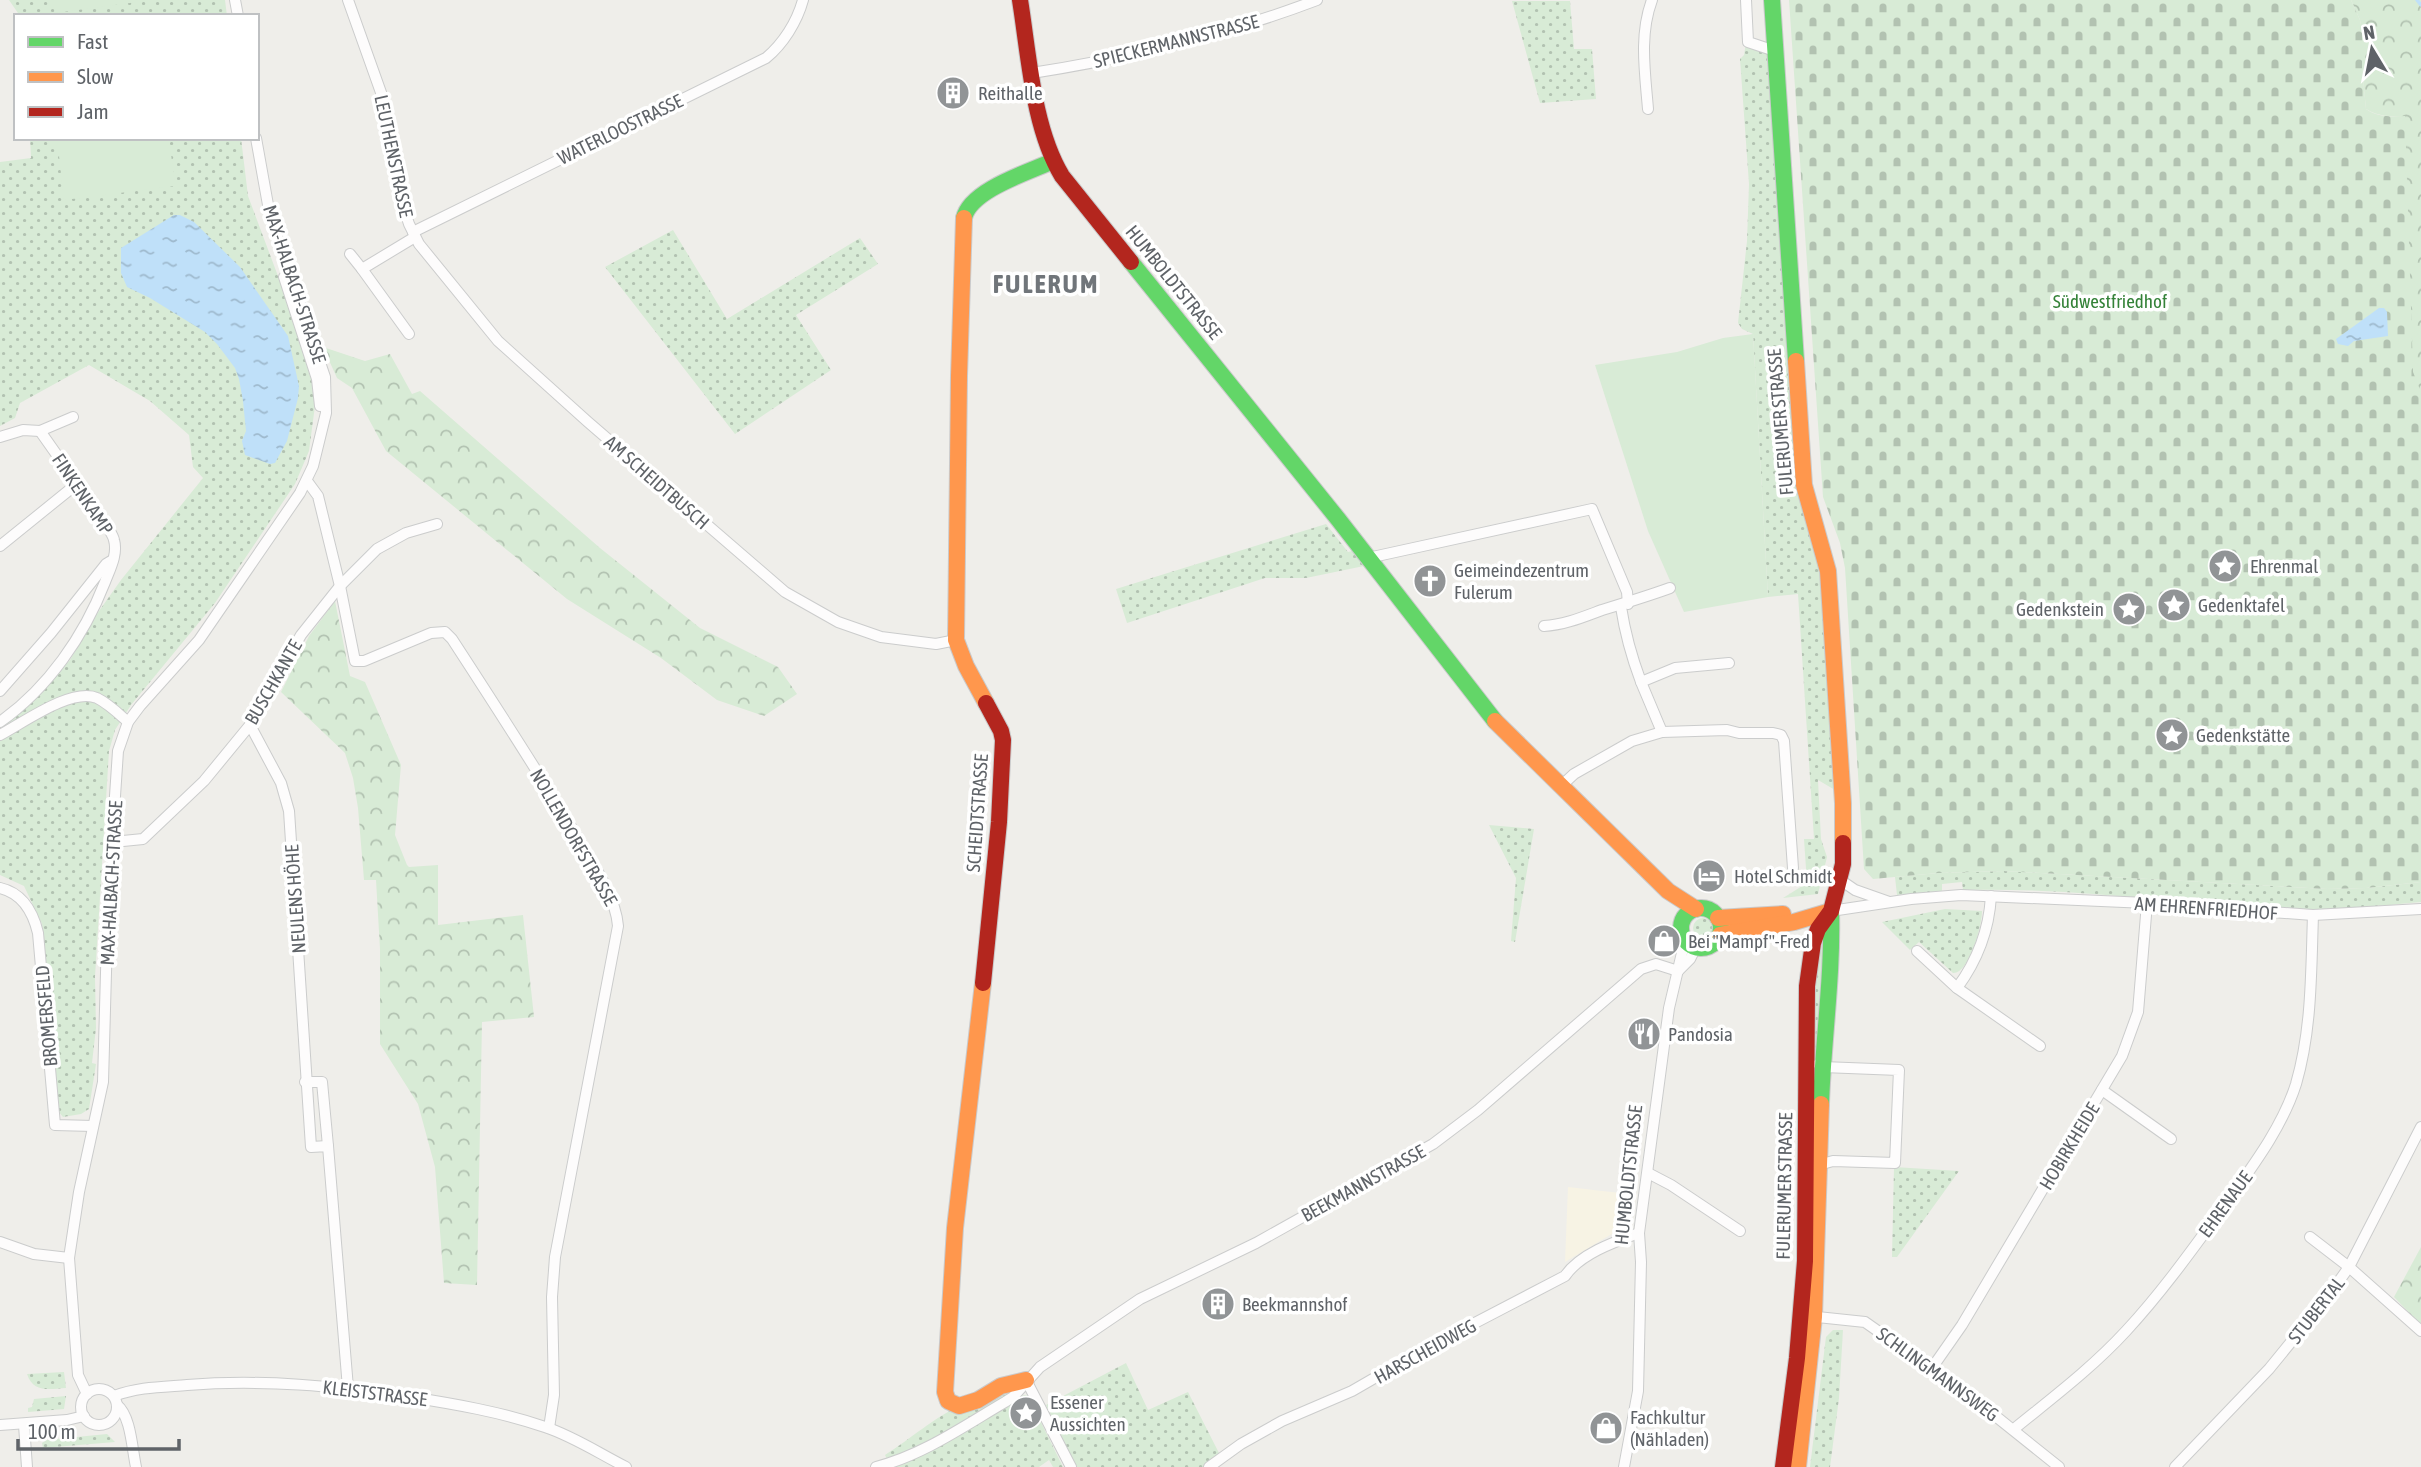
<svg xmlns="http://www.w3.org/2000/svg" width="2421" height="1467" font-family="'Asap Condensed',sans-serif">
<defs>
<pattern id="grass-dots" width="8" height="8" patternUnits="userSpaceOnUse" patternTransform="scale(1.75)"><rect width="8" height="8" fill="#d8ebd6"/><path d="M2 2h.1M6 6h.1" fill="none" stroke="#b2c2b1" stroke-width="1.8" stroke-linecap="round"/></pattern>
<pattern id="forest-crowns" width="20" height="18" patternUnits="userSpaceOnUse" patternTransform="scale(1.75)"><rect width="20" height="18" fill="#d8ebd6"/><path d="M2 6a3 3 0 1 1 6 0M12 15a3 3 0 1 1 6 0" fill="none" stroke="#b2c2b1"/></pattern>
<pattern id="cemetery-stones" width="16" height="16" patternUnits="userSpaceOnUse" patternTransform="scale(1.75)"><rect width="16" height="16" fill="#d8ebd6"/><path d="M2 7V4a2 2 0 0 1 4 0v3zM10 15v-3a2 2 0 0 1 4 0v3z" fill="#b2c2b1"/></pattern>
<pattern id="water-ripples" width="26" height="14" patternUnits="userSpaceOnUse" patternTransform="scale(1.75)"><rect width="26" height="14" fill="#bfe0f9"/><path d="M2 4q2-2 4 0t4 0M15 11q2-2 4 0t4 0" fill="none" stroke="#9eb9cd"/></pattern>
</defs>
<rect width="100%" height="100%" fill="#efeeea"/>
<polygon fill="#f7f3e4" points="1568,1187 1637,1195 1630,1217 1615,1232 1565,1262"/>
<g fill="url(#grass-dots)">
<polygon points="9,0 225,0 227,16 20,16"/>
<polygon points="1512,1 1570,1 1574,49 1592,49 1596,99 1540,103"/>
<path d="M1746,43L1771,51L1797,484C1803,514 1816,542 1822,572L1835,790L1818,780L1821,839L1827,857L1818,894L1783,898L1807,883L1804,839H1814L1798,594L1768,597L1753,334L1742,329L1738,323L1747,241L1749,184L1740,59L1744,55Z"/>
<polygon points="30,138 241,138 248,196 318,383 309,451 295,484 215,603 131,705 115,730 109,751 95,977 96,1028 92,1063 96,1064 89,1109 81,1114 63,1117 58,1111 42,924 24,886 0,875 0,730 70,660 94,618 121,580 203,478 193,467 189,435 150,401 89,365 20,403 15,418 0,426 0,162 31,158"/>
<polygon points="673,230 727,319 860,238 878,264 796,315 831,370 735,434 605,267"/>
<polygon points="1326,524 1348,552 1352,551 1364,566 1306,578 1265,578 1127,623 1116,589"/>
<polygon points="1489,825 1534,829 1515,942 1511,941 1516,878"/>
<path d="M2004,871L2327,889L2366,888L2421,882V902C2378,906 2336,910 2293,909C2183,905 2074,887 1963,890L1962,882L1942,884V891L1897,895L1895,877L1938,873Z"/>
<path d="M1945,909L1982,911C1982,926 1969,974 1953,973L1919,942L1910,950L1882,922Z"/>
<circle cx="1703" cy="928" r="10"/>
<polygon points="1821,933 1827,934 1820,982 1817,1057 1812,1055 1811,988"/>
<polygon points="1894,1167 1959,1171 1897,1257 1892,1257"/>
<polygon points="1833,1330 1843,1330 1839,1398 1830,1467 1810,1467 1826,1337"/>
<polygon points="1126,1363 1148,1410 1188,1392 1220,1455 1205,1467 1076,1467 1046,1405"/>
<path d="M64,1372L66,1388C49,1389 33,1393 27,1374Z"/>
<path d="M1009,1392L1006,1397L919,1450L889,1463L885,1455C909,1440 936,1416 960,1406C976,1400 993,1396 1009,1392Z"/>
<polygon points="1025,1395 1028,1396 1063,1467 1053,1467 1049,1460 1039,1467 883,1467 1014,1398"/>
<polygon points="66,1396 64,1409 28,1412 28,1408 32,1407 34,1399"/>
<polygon points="107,1434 115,1442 43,1448 42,1443 46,1440"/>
</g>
<g fill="url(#forest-crowns)">
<path d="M2351,0H2421V504L2341,355L2405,117C2392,116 2378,117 2366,109L2362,68V30L2360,20Z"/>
<polygon points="323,347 365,361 390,354 412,394 420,391 600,548 700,628 778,667 797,694 764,716 717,700 661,658 567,599 386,451 352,388 337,378"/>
<polygon points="335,601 350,676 365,682 401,765 395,835 407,865 409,867 438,865 438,925 523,915 534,1017 482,1022 477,1285 444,1283 435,1167 418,1104 380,1044 380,949 376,880 364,880 358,808 353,778 345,753 281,692 309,636"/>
<polygon points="2421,1247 2421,1325 2394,1297"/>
</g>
<path fill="url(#cemetery-stones)" d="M1789,0H2351L2360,20L2362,30V68L2366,109C2377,117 2392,117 2405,116L2413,372L2421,392V882L2366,888L2327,889L2004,871L1938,873L1873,879L1864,869L1845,568L1840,543L1823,497Z"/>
<g fill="#d8ebd6">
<polygon points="53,0 145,0 145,1 55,13"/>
<polygon points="57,138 169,138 175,186 64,200"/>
<polygon points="1753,334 1768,597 1684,612 1648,531 1595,365 1677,352 1723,338"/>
</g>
<g fill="url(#water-ripples)">
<polygon points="174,215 180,215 194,222 240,267 288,336 299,386 298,398 287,441 275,463 270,464 245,455 242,441 246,431 243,401 239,379 235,368 217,344 205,332 150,298 127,287 121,273 121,248"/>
<polygon points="2379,308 2384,308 2387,312 2388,336 2354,341 2348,346 2338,344 2336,339"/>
</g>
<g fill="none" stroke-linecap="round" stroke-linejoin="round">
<polyline stroke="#bfe0f9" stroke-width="3.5" points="2417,0 2421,5"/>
<defs>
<g id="street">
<polyline points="235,0 238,16"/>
<polyline points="348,0 384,101 391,125 399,193 409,224 419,244 498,341 588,422 785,592 838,622 881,637 936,644 956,640"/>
<polyline points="1746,0 1748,42 1775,51"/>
<path d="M1032,73C1129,58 1225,35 1317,0"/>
<path d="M1648,109C1645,72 1639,35 1652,0"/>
<path d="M413,232L766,58C783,44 797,22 803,0"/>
<polyline points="350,254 362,269"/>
<polyline points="284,277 317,379 320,406"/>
<polyline points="409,334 362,269 415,237"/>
<polyline points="0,437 23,430 40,431 73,417"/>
<path d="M307,481L318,496L340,586L355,661H364L431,633L445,632L452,639C493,702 534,765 573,830C589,857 616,896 618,926L555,1257L552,1297L554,1395L549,1428"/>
<polyline points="0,546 78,483"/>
<polyline points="1368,558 1592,509 1627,592 1628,604"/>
<path d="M1621,607C1625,633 1632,658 1641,682"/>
<path d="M1544,626C1564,625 1583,617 1602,610C1625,603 1648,596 1670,588"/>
<polyline points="0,691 51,633 106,564 111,561"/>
<path d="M0,722C48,688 84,636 105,582C110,569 118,554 114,540C113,535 109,530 107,526L40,431"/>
<polyline points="250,725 281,783 289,811 311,1147 328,1146 348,1388"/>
<polyline points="1662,732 1641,682 1675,668 1729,663"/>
<path d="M0,735C23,723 72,687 97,698C109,704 119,714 128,722"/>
<polyline points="1560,787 1574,774 1632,741 1662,732 1727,730 1739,733 1773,733 1781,735 1784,741 1793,868"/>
<polyline points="113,842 143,839 204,781 250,725 301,635 340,586 377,549 406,533 437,524"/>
<polyline points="1839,879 1855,890 1889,902"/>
<path d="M0,888C22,893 33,912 38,933L55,1125L93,1126"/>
<polyline points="1831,911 1911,899 1961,895 2147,903 2313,915 2421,909"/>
<polyline points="1917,951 1957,988 2040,1046"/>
<polyline points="1678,971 1690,959 1696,947"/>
<path d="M1957,988C1977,961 1989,930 1991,896"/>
<polyline points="305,1082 322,1082 328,1146"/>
<polyline points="2102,1090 2171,1139"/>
<polyline points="1815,1166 1833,1161 1895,1163 1899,1070 1823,1067 1818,1064"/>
<polyline points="1648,1173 1671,1185 1740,1231"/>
<polyline points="2310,1237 2349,1267 2421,1331"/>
<polyline points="0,1242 34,1254 69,1258"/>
<polyline points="1808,1316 1865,1322 1973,1398 2059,1467"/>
<polyline points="1932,1368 1962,1325 2122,1056 2138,1012 2147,903"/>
<polyline points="1026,1380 1071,1467"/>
<circle cx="99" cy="1407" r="18"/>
<polyline points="87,1394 78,1375 69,1258 79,1192 103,1082 108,900 113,862 113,826 118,751 128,722 140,706 199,640 300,493 313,466 326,413 325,377 270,216 256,138"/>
<path d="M114,1396C138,1387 161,1387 187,1385C262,1379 336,1386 410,1397C455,1404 501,1412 545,1427C573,1436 600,1454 626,1467"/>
<path d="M117,1405C131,1416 132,1449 136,1467"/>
<polyline points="0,1425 67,1420 84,1416"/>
<polyline points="24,1425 27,1467"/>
<path d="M2014,1429C2052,1398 2092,1368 2126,1331C2164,1290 2197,1243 2230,1198C2255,1163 2283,1125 2296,1084C2312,1029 2311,972 2313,915"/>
<path d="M876,1467C923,1455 964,1426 1005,1402L1013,1397L1040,1367L1140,1299L1256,1243L1433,1144L1478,1110L1641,969L1656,964L1678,971"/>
<path d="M1209,1467L1241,1444L1282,1421L1352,1391L1423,1350L1565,1276C1580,1254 1614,1242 1639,1233"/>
<polyline points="1624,1467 1638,1391 1641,1262 1639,1233 1669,1008 1685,940"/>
<polyline points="2175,1467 2269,1369 2327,1298 2349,1267 2421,1127"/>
</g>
<g id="fast">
<polyline points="1772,0 1796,361"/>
<path d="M964,218C970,190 1029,172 1053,161"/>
<polyline points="1131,262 1338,519 1495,721"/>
<circle cx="1701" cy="928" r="20"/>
<path d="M1821,1104C1823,1040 1833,975 1831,911"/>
</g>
<g id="slow">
<polyline points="964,218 959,376 956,640 966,666 986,703"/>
<polyline points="1796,361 1804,485 1828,571 1843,803 1843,843"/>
<polyline points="1495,721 1668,891 1696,909"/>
<polyline points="1718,918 1783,914"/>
<polyline points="1720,935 1794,922 1831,911"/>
<polyline points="983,983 955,1228 945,1392 948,1401 959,1406 978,1400 1001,1386 1026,1380"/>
<polyline points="1798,1467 1814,1317 1821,1104"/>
</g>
<g id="jam">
<path d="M1020,0C1029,56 1033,128 1062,176L1131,262"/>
<polyline points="983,983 999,822 1003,740 1001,731 986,703"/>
<polyline points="1783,1467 1797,1358 1805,1261 1807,986 1813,943 1818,929 1831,911 1843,864 1843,843"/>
</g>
</defs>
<use href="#street" stroke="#cbcccc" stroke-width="12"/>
<use href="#fast" stroke="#cacacb" stroke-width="18"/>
<use href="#slow" stroke="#cacacb" stroke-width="18"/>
<use href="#jam" stroke="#cacacb" stroke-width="18"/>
<use href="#street" stroke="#fdfcfc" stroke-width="10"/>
<use href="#fast" stroke="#63d668" stroke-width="16"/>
<use href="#slow" stroke="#ff974d" stroke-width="16"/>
<use href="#jam" stroke="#b3261e" stroke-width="16"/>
</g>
<defs>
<symbol id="building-disc" viewBox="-11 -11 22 22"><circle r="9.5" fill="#919496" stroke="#fff"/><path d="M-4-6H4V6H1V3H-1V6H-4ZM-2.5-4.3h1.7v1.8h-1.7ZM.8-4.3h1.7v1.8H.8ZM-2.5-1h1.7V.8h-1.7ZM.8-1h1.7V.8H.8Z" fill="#fff"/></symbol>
<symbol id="sight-disc" viewBox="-11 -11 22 22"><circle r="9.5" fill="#919496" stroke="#fff"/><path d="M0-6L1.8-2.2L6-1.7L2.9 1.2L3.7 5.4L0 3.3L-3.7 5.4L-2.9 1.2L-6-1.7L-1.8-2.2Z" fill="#fff"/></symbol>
<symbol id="church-disc" viewBox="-11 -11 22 22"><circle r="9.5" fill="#919496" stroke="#fff"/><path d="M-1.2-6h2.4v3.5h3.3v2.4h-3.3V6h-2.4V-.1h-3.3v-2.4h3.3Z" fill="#fff"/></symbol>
<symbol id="hotel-disc" viewBox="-11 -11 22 22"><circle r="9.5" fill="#919496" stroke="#fff"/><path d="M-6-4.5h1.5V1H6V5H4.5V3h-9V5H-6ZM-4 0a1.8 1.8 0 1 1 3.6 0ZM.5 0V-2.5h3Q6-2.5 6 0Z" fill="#fff"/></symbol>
<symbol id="shop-disc" viewBox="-11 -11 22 22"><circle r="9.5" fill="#919496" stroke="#fff"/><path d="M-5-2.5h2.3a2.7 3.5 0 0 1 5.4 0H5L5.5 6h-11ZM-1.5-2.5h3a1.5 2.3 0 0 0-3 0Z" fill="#fff"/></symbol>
<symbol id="restaurant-disc" viewBox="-11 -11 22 22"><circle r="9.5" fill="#919496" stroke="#fff"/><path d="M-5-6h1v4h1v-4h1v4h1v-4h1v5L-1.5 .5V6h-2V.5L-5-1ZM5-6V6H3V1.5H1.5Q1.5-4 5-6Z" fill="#fff"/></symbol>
</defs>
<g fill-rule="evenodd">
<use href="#building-disc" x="934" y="74" width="38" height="38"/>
<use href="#sight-disc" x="2206" y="547" width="38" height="38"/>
<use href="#church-disc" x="1411" y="562" width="38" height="38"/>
<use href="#sight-disc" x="2155" y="586" width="38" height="38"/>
<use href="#sight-disc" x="2110" y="590" width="38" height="38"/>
<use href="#sight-disc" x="2153" y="716" width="38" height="38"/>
<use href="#hotel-disc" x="1690" y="857" width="38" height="38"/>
<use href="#shop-disc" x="1645" y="922" width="38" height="38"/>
<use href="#restaurant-disc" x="1625" y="1015" width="38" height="38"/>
<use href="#building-disc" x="1199" y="1285" width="38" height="38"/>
<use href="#sight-disc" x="1007" y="1394" width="38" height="38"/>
<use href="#shop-disc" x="1587" y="1409" width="38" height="38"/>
</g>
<g text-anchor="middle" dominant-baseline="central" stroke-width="7" stroke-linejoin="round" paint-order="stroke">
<g font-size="19" fill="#5f6368" stroke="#fff">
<text transform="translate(1176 41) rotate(-14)">SPIECKERMANNSTRASSE</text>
<text transform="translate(620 129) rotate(-26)">WATERLOOSTRASSE</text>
<text transform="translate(394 156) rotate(78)">LEUTHENSTRASSE</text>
<text transform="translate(1174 282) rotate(51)">HUMBOLDTSTRASSE</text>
<text transform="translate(295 284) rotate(72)">MAX-HALBACH-STRASSE</text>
<text transform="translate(1780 422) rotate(-95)">FULERUMER STRASSE</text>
<text transform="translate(657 482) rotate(41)">AM SCHEIDTBUSCH</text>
<text transform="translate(83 494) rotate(56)">FINKENKAMP</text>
<text transform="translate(273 682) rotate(-60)">BUSCHKANTE</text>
<text transform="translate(977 813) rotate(-86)">SCHEIDTSTRASSE</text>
<text transform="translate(574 837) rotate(60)">NOLLENDORFSTRASSE</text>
<text transform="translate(111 883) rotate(-87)">MAX-HALBACH-STRASSE</text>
<text transform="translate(295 899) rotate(-94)">NEULENS HÖHE</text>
<text transform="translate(2206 908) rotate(4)">AM EHRENFRIEDHOF</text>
<text transform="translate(46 1016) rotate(-95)">BROMERSFELD</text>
<text transform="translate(2069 1146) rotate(-59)">HOBIRKHEIDE</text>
<text transform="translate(1628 1175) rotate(-84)">HUMBOLDTSTRASSE</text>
<text transform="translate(1363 1183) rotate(-29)">BEEKMANNSTRASSE</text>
<text transform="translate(1784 1186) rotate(-89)">FULERUMER STRASSE</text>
<text transform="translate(2225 1204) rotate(-54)">EHRENAUE</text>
<text transform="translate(2316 1310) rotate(-52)">STUBERTAL</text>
<text transform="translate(1425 1351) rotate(-29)">HARSCHEIDWEG</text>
<text transform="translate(1938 1374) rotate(36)">SCHLINGMANNSWEG</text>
<text transform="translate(375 1393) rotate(7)">KLEISTSTRASSE</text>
</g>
<g font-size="19" fill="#5f6368" stroke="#fff" text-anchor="start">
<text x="978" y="93">Reithalle</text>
<text x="2250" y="566">Ehrenmal</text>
<text x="1454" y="570">Geimeindezentrum<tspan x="1454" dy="22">Fulerum</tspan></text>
<text x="2198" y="605">Gedenktafel</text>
<text x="2104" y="609" text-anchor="end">Gedenkstein</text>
<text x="2196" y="735">Gedenkstätte</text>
<text x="1734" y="876">Hotel Schmidt</text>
<text x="1688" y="941">Bei "Mampf"-Fred</text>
<text x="1668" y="1034">Pandosia</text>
<text x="1242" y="1304">Beekmannshof</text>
<text x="1050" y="1402">Essener<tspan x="1050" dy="22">Aussichten</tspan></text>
<text x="1630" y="1417">Fachkultur<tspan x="1630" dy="22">(Nähladen)</tspan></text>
</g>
<g font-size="19" fill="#348238" stroke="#fff">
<text x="2110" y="301">Südwestfriedhof</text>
</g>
<g font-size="26" font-weight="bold" letter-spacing="2" fill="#70757a" stroke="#fff">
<text x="1046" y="284">FULERUM</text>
</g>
</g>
<rect x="14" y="14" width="245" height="126" fill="#ffffff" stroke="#bfc1c3" stroke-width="2"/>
<rect x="28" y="37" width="35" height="10" fill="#63d668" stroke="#bfc1c3" stroke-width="2"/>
<text x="77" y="49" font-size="21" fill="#5f6368">Fast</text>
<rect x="28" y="72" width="35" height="10" fill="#ff974d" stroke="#bfc1c3" stroke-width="2"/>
<text x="77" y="84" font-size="21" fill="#5f6368">Slow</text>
<rect x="28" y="107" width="35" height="10" fill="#b3261e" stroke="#bfc1c3" stroke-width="2"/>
<text x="77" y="119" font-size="21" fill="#5f6368">Jam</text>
<g transform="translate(2372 49) rotate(350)" stroke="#ffffff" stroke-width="5" paint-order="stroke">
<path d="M0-5L12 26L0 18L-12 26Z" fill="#5f6368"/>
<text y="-10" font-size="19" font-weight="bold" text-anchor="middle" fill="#5f6368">N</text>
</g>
<path d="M18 1439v10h161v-10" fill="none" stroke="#5f6368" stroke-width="3.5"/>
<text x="28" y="1439" font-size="21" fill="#5f6368" stroke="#ffffff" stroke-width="5" paint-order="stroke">100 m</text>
</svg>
